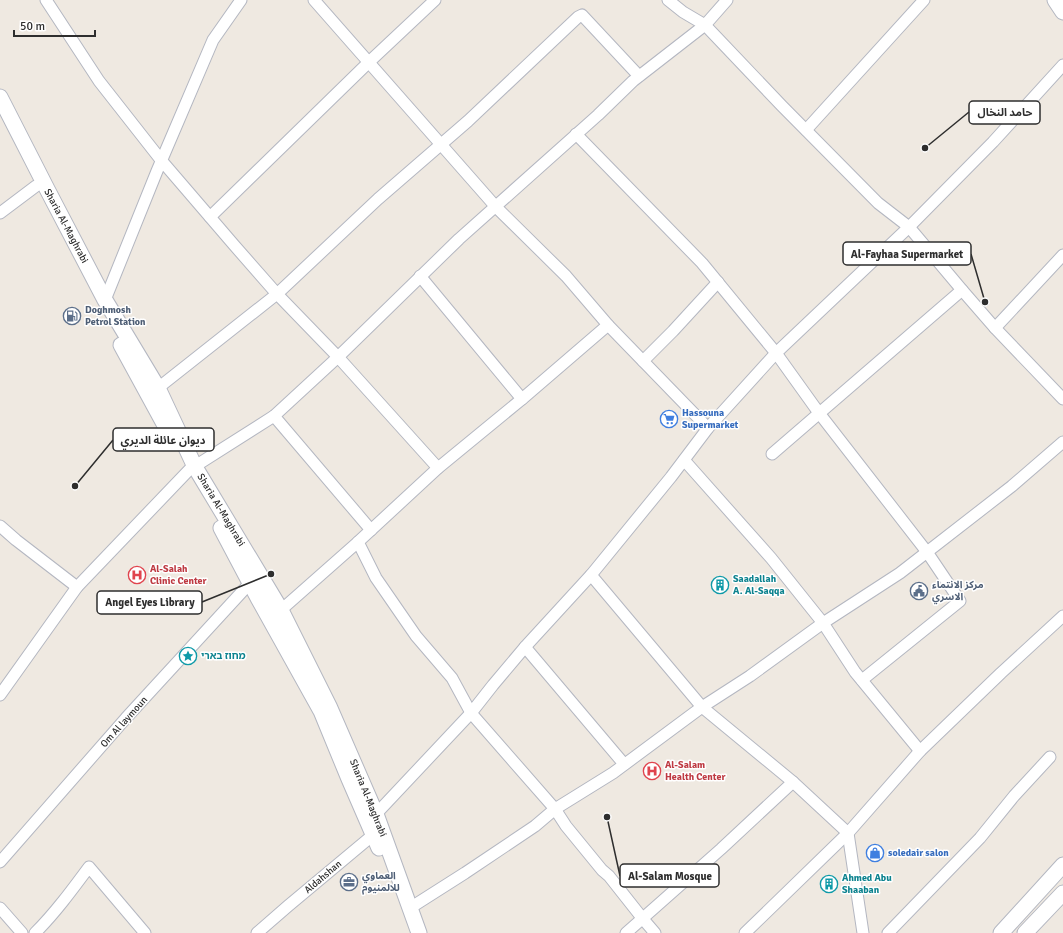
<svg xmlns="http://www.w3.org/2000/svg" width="1063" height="933" font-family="Signika,'Noto Sans Arabic','Noto Sans Hebrew',sans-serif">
<rect width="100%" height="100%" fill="#efe9e1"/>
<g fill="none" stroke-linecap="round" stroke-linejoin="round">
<defs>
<g id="minor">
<polyline points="46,0 99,81 161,160 234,245 277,294 338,357 438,468"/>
<polyline points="314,0 496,207 566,276 608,325 708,428"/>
<polyline points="668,0 683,12 705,25 782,106 878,203 909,227 962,290 995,328 1063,399"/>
<polyline points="806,130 924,0"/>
<polyline points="576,134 702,263 776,353 819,413 927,552 960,601 862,680"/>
<polyline points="0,213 36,186"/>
<polyline points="210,217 369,62 435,0"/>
<polyline points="420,276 522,399"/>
<polyline points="105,300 157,171 213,40 241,0"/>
<polyline points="995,328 1063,255"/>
<polyline points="643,361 673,331 718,282"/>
<polyline points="158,388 277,294 378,199 468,121 578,17 582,15 639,76"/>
<polyline points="274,416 371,530"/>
<polyline points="772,454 962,290"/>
<polyline points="684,460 771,558 823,623 855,672 920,751"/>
<polyline points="0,526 16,540 77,587"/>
<polyline points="358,542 376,578 416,636 452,678 471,713 555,809 566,826 602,870 609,876 643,919 655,933"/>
<polyline points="591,575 702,707 793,782 848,833 863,933"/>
<polyline points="281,610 358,542 438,468 522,399 608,325"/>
<polyline points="525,647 624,764"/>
<polyline points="0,695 77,587 189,470 274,416 338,357 459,239 598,115 633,81 705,25 727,0"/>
<polyline points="0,862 126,718 250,583"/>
<polyline points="0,908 22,933"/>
<polyline points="410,908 465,873 535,826 555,809 613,773 702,707 750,676 823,623 900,573 1012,486 1063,442"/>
<path d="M35,933C55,913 72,890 89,867L145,933"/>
<polyline points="257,933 288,906 373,835 376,814 471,713 493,685 525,647 591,575 671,477 708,428 776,353 909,227 993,142 1063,65"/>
<polyline points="626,933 721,849 793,782"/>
<polyline points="745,933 848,833 920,751 1001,673 1063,616"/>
<polyline points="888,933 980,838 1014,796 1050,757"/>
</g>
<g id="secondary">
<polyline points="1055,0 1063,12"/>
<polyline points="0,97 47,189 105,300 158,388 195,467 281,610 329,706 376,814 419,933"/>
<polyline points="121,345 169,433"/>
<polyline points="221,528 258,598 321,711 349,779 379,848"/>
<polyline points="1001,933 1063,865"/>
<polyline points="1025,933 1063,893"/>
</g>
</defs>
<use href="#minor" stroke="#b4b7c1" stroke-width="13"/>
<use href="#secondary" stroke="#b4b7c1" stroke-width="17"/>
<use href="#minor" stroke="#fff" stroke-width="11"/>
<use href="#secondary" stroke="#fff" stroke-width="15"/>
</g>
<defs>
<symbol id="fuel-ring" viewBox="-11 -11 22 22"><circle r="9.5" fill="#fff" stroke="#5c6f8a" stroke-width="1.5"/><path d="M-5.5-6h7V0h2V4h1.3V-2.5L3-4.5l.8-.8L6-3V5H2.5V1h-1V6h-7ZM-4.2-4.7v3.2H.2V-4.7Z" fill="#5c6f8a"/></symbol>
<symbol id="supermarket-ring" viewBox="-11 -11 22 22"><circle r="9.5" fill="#fff" stroke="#3f7fe0" stroke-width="1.5"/><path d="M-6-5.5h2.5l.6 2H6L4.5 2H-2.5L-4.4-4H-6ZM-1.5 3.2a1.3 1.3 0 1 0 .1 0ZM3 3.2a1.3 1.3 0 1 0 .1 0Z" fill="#3f7fe0"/></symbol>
<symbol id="hospital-ring" viewBox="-11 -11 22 22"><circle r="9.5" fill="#fff" stroke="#e0444e" stroke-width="1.5"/><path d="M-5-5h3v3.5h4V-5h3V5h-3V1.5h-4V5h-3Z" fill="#e0444e"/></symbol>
<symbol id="building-ring" viewBox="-11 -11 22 22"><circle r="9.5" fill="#fff" stroke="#0f9aa8" stroke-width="1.5"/><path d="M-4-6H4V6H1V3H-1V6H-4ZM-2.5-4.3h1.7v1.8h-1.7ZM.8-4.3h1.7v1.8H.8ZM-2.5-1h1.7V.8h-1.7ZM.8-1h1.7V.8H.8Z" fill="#0f9aa8"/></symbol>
<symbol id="civic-ring" viewBox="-11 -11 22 22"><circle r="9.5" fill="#fff" stroke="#5c6f8a" stroke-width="1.5"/><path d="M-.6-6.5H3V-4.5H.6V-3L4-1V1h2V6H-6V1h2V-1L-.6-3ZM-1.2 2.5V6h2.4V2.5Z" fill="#5c6f8a"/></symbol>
<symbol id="sight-ring" viewBox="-11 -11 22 22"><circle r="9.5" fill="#fff" stroke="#0f9aa8" stroke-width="1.5"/><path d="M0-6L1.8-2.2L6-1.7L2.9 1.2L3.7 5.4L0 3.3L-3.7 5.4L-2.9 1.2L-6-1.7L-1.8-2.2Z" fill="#0f9aa8"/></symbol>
<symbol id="shop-ring" viewBox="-11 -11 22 22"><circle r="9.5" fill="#fff" stroke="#3f7fe0" stroke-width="1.5"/><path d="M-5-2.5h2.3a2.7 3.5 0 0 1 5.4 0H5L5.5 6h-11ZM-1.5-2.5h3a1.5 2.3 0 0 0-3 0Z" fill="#3f7fe0"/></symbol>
<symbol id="office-ring" viewBox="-11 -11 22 22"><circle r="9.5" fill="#fff" stroke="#5c6f8a" stroke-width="1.5"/><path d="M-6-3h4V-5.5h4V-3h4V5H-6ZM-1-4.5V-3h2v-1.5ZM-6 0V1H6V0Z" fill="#5c6f8a"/></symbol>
</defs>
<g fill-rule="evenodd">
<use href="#fuel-ring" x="62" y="306" width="20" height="20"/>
<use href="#supermarket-ring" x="659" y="409" width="20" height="20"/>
<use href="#hospital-ring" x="127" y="565" width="20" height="20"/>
<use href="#building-ring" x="710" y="575" width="20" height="20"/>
<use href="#civic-ring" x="909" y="581" width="20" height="20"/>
<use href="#sight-ring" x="178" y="646" width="20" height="20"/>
<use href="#hospital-ring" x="642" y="761" width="20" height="20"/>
<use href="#shop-ring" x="865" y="843" width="20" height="20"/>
<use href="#office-ring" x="339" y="872" width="20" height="20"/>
<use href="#building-ring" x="819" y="874" width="20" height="20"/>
</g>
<g text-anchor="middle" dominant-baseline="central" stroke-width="3" stroke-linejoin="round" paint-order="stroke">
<g font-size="10" fill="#2e2e2e" stroke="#fff">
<text transform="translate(66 226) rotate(62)">Sharia Al-Maghrabi</text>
<text transform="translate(221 510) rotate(59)">Sharia Al-Maghrabi</text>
<text transform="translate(124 722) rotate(-48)">Om Al laymoun</text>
<text transform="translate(368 798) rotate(68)">Sharia Al-Maghrabi</text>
<text transform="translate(323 877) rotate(-40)">Aldahshan</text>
</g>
<g font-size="10" font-weight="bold" fill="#4e5e75" stroke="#fff" text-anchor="start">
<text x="85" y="310">Doghmosh<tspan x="85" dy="12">Petrol Station</tspan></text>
<text x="932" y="585">مركز الانتماء<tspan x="932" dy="12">الاسري</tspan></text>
<text x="362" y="876">العماوي<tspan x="362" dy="12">للالمنيوم</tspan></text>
</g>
<g font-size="10" font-weight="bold" fill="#366cbe" stroke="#fff" text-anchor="start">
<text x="682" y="413">Hassouna<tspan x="682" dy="12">Supermarket</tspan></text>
<text x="888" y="853">soledair salon</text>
</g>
<g font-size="10" font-weight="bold" fill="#be3a42" stroke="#fff" text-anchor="start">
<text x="150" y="569">Al-Salah<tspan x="150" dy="12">Clinic Center</tspan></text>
<text x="665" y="765">Al-Salam<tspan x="665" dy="12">Health Center</tspan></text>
</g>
<g font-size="10" font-weight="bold" fill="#0d838f" stroke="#fff" text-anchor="start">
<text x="733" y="579">Saadallah<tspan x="733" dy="12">A. Al-Saqqa</tspan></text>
<text x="201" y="656">מחוז בארי</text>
<text x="842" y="878">Ahmed Abu<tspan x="842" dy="12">Shaaban</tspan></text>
</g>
</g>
<path fill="none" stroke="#2e2e2e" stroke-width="1.5" d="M925 148L969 112M985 302L971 254M75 486L113 440M271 574L202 602M607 817L620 876"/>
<g fill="#2e2e2e" stroke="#fff" stroke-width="1.5">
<circle cx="925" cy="148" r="4"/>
<circle cx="985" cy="302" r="4"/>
<circle cx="75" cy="486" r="4"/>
<circle cx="271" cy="574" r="4"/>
<circle cx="607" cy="817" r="4"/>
</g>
<g fill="#fff" stroke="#2e2e2e" stroke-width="1.5">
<rect x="969" y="101" width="71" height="23" rx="4"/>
<rect x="843" y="242" width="128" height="23" rx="4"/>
<rect x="113" y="428" width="101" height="23" rx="4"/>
<rect x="97" y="591" width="105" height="23" rx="4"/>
<rect x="620" y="864" width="99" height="23" rx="4"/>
</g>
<g font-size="11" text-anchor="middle" font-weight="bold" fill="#2e2e2e">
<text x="1005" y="116">حامد النخال</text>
<text x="907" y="258">Al-Fayhaa Supermarket</text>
<text x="163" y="444">ديوان عائلة الديري</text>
<text x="150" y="606">Angel Eyes Library</text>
<text x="670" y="880">Al-Salam Mosque</text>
</g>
<path d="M14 30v6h81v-6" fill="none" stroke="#2e2e2e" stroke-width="2"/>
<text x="20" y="30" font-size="12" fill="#2e2e2e" stroke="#ffffff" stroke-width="3" paint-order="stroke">50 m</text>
</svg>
